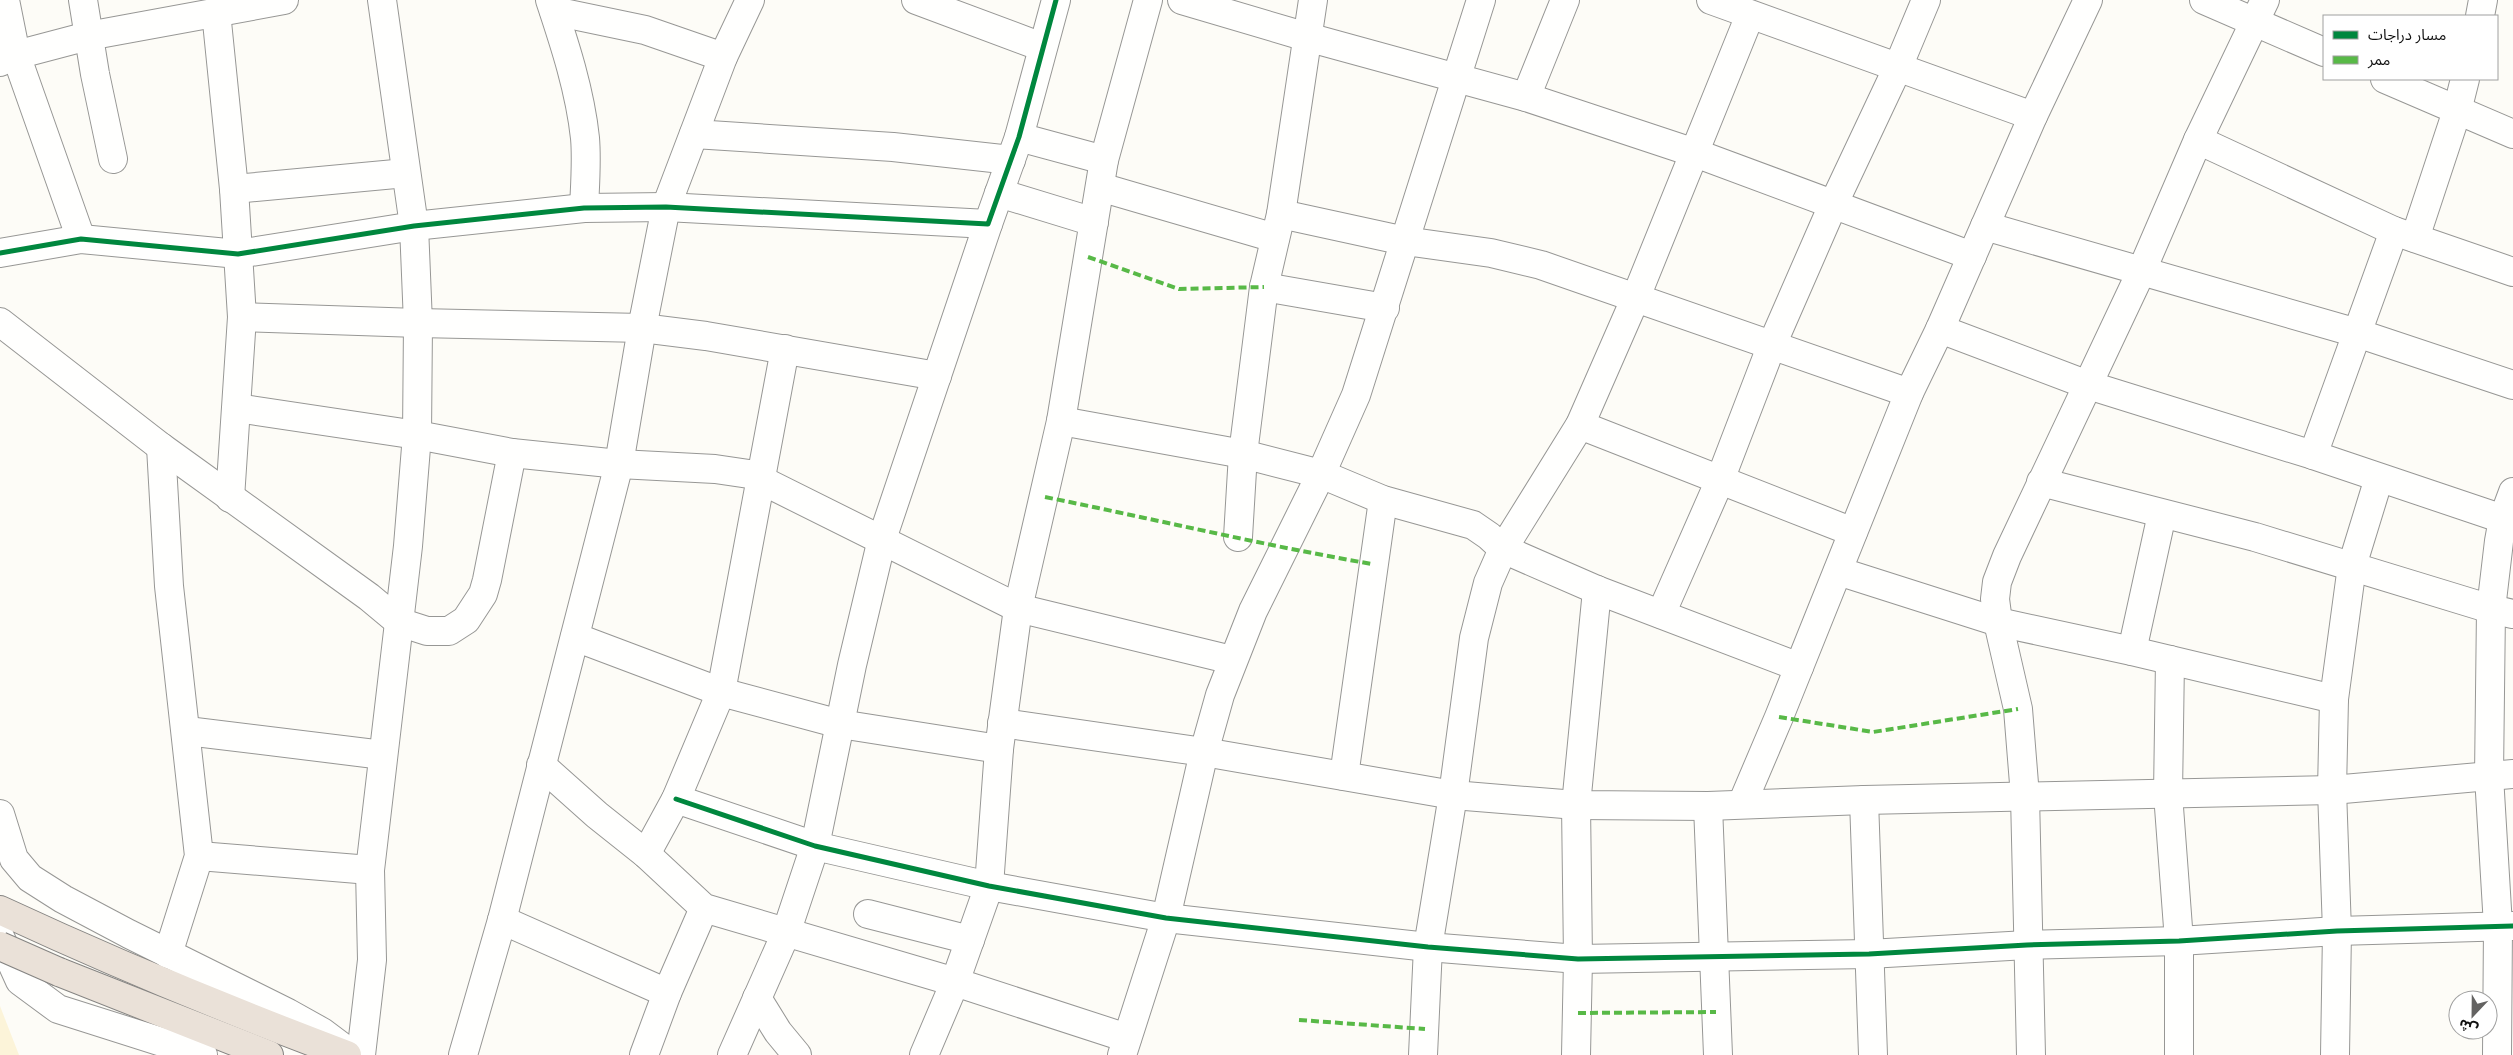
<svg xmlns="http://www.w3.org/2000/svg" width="2513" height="1055" font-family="'Noto Serif','Noto Sans Arabic',serif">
<rect width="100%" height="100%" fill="#fdfcf7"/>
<polygon fill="#fcf4d9" points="0,1006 19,1055 0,1055"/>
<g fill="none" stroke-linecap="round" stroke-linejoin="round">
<defs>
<g id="minor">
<polyline points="5,0 16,55 81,239"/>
<polyline points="83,0 95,74 113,159"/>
<path d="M550,0C565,45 580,91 585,138C587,161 585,185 584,208"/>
<polyline points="916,0 1042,47"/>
<polyline points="1182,0 1307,37 1526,97 1695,153 1972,256"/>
<polyline points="1711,0 2033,116"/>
<polyline points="2204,0 2324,52"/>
<polyline points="554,11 645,30 723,57"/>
<polyline points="216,12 234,189 242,317 230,498"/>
<polyline points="2480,16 2483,0"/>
<polyline points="0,62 16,55 88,36 284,0"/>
<polyline points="2385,79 2513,134"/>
<polyline points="1526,97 1565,0"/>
<polyline points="694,134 893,147 1011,160"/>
<polyline points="1019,137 1104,160"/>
<polyline points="2198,140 2394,231 2513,272"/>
<polyline points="1100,187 1275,238"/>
<polyline points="234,189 406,173"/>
<polyline points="999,193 1094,222"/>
<polyline points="1281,214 1405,241 1491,253 1541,265 1909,393"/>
<polyline points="1985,226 2357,333 2513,385"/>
<polyline points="2415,238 2457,111 2465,79"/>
<polyline points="0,253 81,239 238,254 414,226 584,208 666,207 988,224 1019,137 1056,0"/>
<polyline points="1264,287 1385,308"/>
<polyline points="242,317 418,323 642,328 706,336 937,376"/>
<polyline points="0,322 161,447 369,597 399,622 427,631 449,631 466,620 483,594 487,580 512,453"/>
<polyline points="1940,329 2088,385 2313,455 2503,519"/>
<polyline points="237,408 417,435 512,453 619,464 715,469 749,474 1018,608 1232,660"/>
<polyline points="1061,421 1243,454 1321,474 1383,500 1473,525 1489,536 1503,549 1597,590 1799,667"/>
<polyline points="1580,425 1853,532"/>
<polyline points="161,447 169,586 199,856 168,954"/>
<polyline points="2313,455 2394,231"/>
<polyline points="2041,482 2255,537 2491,609 2513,614"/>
<polyline points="1238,537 1243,454 1264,287 1281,214 1313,0"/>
<polyline points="1838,571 1998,622 2132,651 2334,699"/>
<polyline points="1661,614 1720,480 1771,347 1833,205 1898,67 1926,0"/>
<polyline points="575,637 721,692 840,724 999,749"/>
<polyline points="2132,651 2162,514"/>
<polyline points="2170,660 2168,794 2179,941 2179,1055"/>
<polyline points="1002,723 1204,752 1453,795 1576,805 1708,806 1864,800 2332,790 2513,774"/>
<polyline points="187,731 383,755"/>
<polyline points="541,765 597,815 646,854 704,908 955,982 1127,1038"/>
<polyline points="1344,776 1383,500"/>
<polyline points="676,799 815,846 989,886 1166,918 1428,947 1578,959 1869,954 2027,945 2179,941 2337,931 2513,926"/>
<polyline points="1864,800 1873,1055"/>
<polyline points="1742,804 1779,717 1909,393 1940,329 2033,116 2088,0"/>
<polyline points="1708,806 1718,1055"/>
<polyline points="0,814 14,859 30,878 63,899 129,934 288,1013 322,1032 346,1050"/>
<polyline points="646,854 676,799 721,692 785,349"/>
<polyline points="199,856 370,870"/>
<polyline points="868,914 970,940"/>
<polyline points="502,920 667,993"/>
<polyline points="0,937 20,981 58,1009 203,1055"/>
<polyline points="757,998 778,1032 797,1055"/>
<polyline points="361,1055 372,960 370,870 408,546 417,435 418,323 414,226 382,0"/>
<polyline points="463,1055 502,920 619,464 642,328 666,207 723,57 750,0"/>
<polyline points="644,1055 667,993 704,908"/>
<polyline points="732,1055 786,933 815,846 852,665 882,539 988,224"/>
<polyline points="924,1055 955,982 989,886 999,749 1018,608 1061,421 1104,160 1148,0"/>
<polyline points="1122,1055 1166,918 1204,752 1220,695 1253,611 1321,474 1356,395 1481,0"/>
<polyline points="1423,1055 1428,947 1453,795 1474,638 1488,583 1503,549 1580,425 1636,297 1750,15"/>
<polyline points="1576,1055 1578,959 1576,805 1597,590"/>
<polyline points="2031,1055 2025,796 2018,709 1998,622 1995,599 1997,582 2007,556 2142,270 2198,140 2265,0"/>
<polyline points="2335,1055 2337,931 2332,790 2334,699 2352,566 2379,478"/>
<polyline points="2497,1055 2498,926 2489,776 2491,609 2499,541 2503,519 2513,492"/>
</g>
<g id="highway">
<path d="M0,910C114,963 230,1011 347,1055"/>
<polyline points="59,972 269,1055"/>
</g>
</defs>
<use href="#minor" stroke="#979795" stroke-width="30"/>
<use href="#highway" stroke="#858482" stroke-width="30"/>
<use href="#minor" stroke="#fffffe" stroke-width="28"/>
<use href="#highway" stroke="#eae1d8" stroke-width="28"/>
<defs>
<polyline id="highway-bridge" points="0,946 59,972"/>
</defs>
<use href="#highway-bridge" stroke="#858482" stroke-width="30" stroke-linecap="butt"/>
<use href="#highway-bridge" stroke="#eae1d8" stroke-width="28"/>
<g stroke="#58b947" stroke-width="4" stroke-dasharray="8 4" stroke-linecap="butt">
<polyline points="1088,257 1179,289 1264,287"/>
<path d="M1045,497C1154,519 1262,545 1372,564"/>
<polyline points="1779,717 1873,732 2018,709"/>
<polyline points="1578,1013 1716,1012"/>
<polyline points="1299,1020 1425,1029"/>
</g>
<defs>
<g id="cycleway">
<polyline points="0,253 81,239 238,254 414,226 584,208 666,207 988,224 1019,137 1056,0"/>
<polyline points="676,799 815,846 989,886 1166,918 1428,947 1578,959 1869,954 2027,945 2179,941 2337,931 2513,926"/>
</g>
</defs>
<use href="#cycleway" stroke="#fff" stroke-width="8"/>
<use href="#cycleway" stroke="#00873e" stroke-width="5"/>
</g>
<rect x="2323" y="15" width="175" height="65" fill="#ffffff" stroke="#a0a0a0"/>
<rect x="2333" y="31" width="25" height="8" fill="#00873e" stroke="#a0a0a0"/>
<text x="2368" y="40" font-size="15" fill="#111111">مسار دراجات</text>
<rect x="2333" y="56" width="25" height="8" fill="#58b947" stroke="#a0a0a0"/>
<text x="2368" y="65" font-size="15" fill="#111111">ممر</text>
<g transform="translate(2473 1015) rotate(202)"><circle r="24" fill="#ffffff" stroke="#a0a0a0"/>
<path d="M0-4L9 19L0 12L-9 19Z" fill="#646362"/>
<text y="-8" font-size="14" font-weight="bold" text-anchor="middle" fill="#111111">ش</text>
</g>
</svg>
